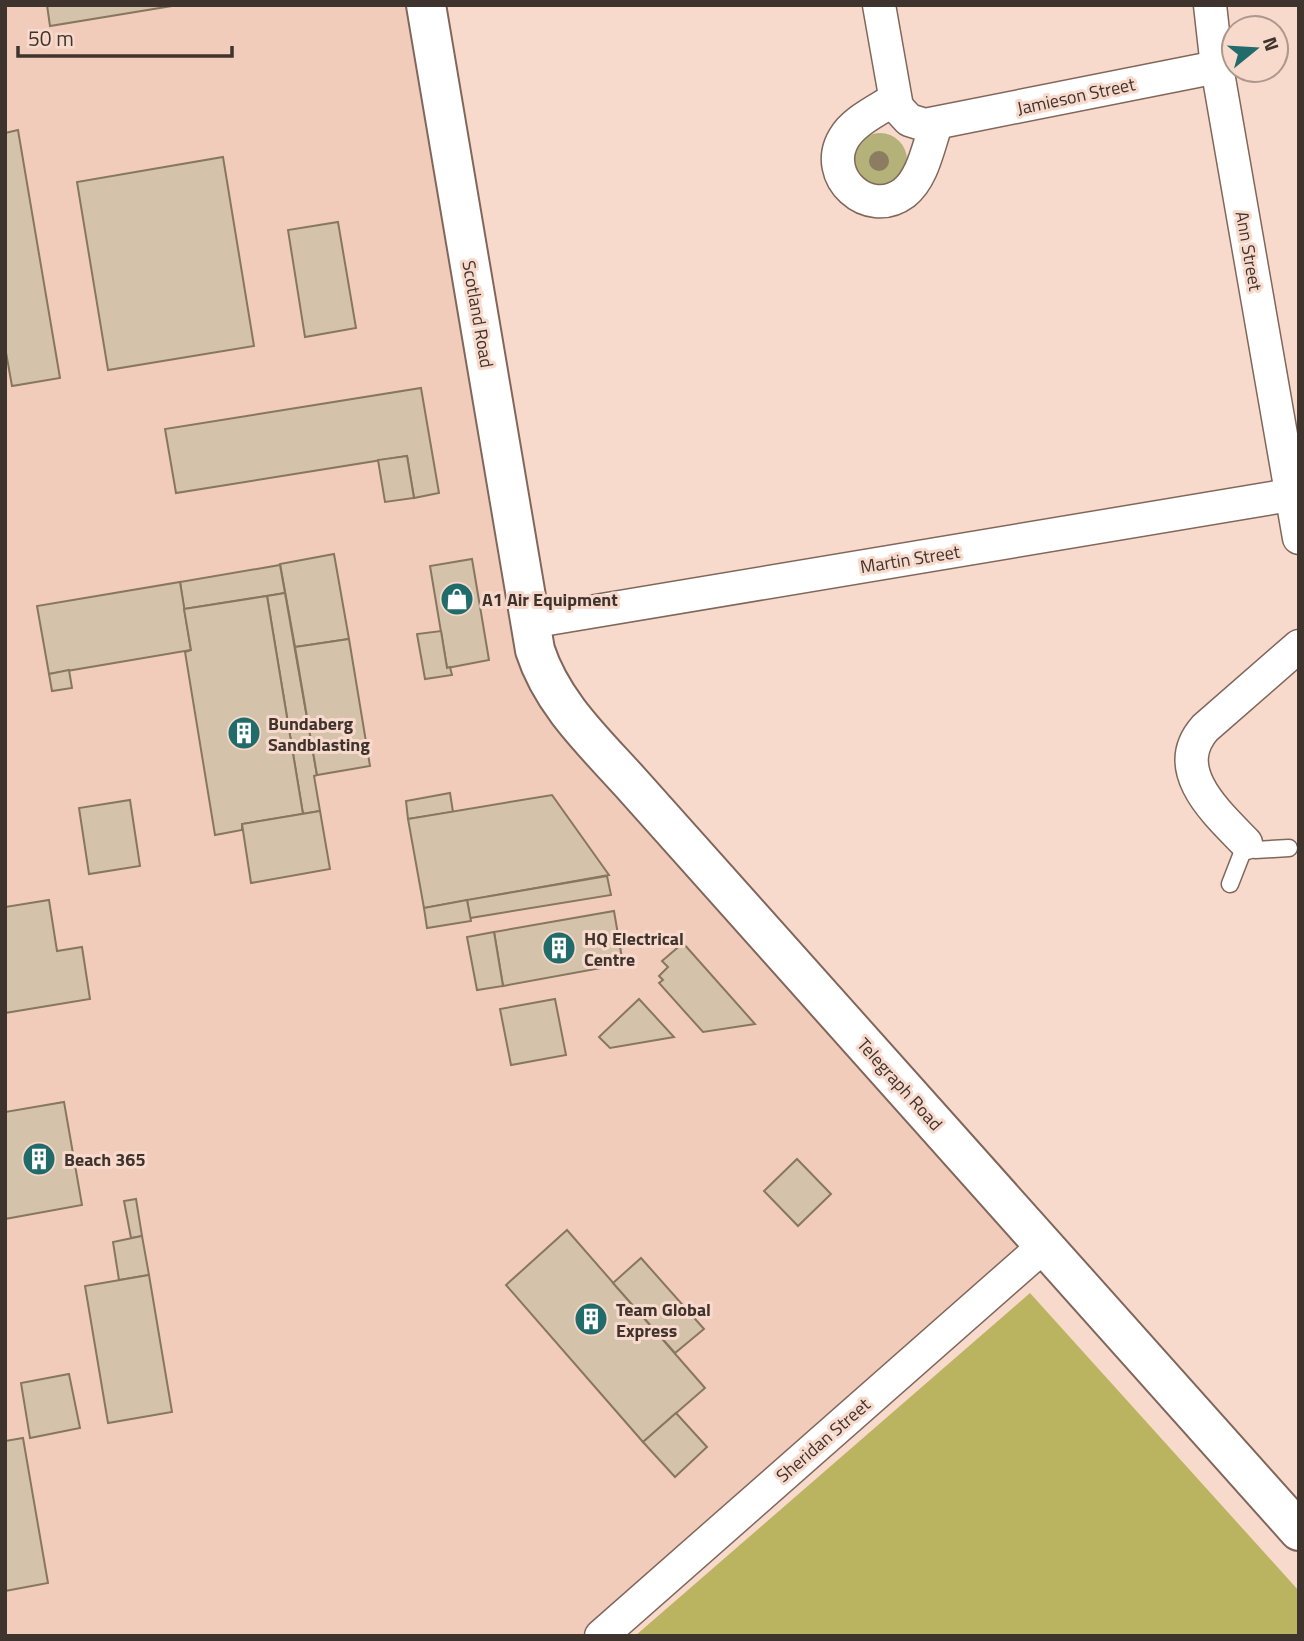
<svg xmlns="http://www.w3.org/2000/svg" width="1304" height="1641" font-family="'Titillium Web',sans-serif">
<rect width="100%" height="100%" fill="#f8dacc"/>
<polygon fill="#f1ccbb" points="5,5 424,5 532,649 1041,1245 597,1636 5,1636"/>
<circle fill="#b4b179" cx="880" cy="160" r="27"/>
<polygon fill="#bab35f" points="1030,1293 1299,1591 1299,1636 635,1636"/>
<g fill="#d4c2aa" stroke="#887760" stroke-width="2">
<polygon points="47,5 178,5 50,26"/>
<polygon points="18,130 60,378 12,386 5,347 5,133"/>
<polygon points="223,157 254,346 108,370 77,182"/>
<polygon points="338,222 356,328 305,337 288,230"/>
<polygon points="421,388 439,493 414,498 407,456 176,493 165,429"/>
<polygon points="407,456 414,498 385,502 378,460"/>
<polygon points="334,554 349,639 295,647 280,564"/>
<polygon points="472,559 489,660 447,668 430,566"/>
<polygon points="280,565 285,593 184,609 180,582"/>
<polygon points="180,582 191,650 49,674 37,606"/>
<polygon points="285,593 317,775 314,776 320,811 303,814 267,596"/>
<polygon points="267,596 303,814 242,824 242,830 215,835 185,652 191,650 184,609"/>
<polygon points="441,631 447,668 450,667 452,675 425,679 417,634"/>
<polygon points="349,639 370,766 317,775 295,647"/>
<polygon points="69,670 72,688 52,691 49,674"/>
<polygon points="450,793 453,812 408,819 406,801"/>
<polygon points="552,795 609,875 424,908 408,819"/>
<polygon points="130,800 140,866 89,874 79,808"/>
<polygon points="320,811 330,869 251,883 242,824"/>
<polygon points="607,876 611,895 470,918 467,900"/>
<polygon points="49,900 57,951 82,947 90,999 5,1013 5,907"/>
<polygon points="467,900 471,921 427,928 424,908"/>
<polygon points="614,911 623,964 503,986 494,932"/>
<polygon points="494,932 503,986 477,990 467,937"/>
<polygon points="683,943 755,1024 703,1032 659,983 663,980 659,976 668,967 662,961"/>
<polygon points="555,999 566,1055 511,1065 500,1009"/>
<polygon points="639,999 674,1037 610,1048 599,1037"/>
<polygon points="64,1102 82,1205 5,1219 5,1112"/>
<polygon points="797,1159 831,1194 798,1226 764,1191"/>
<polygon points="136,1199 142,1236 131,1238 124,1201"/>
<polygon points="567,1230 705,1388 643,1442 506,1285"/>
<polygon points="142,1236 149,1275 119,1280 113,1242"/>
<polygon points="641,1258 704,1329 675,1353 613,1283"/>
<polygon points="149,1275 172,1412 108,1423 85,1286"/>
<polygon points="69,1374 80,1428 30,1438 21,1383"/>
<polygon points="676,1413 707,1447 675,1477 643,1442"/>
<polygon points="23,1438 48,1583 5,1591 5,1441"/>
</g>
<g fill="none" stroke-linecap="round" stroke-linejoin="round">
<defs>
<polyline id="service" points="1230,884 1246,843 1255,850 1289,848"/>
<g id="minor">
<polyline points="879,5 897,107 909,120 925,125 1217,67"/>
<polyline points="1210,5 1217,67 1299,538"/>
<path d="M895,99C878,110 854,121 844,138C821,176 868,220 904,193C923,178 928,147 936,125"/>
<polyline points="530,622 1290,495"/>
<path d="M1246,843C1217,813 1168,770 1205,728L1299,646"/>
<polyline points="601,1636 1045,1245"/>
</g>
<path id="tertiary" d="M426,5L535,650C552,703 593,741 630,782L1299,1531"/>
</defs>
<use href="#service" stroke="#81675b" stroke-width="19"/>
<use href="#minor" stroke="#81675b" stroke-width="35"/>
<use href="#tertiary" stroke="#81675b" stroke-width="42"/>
<use href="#service" stroke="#fff" stroke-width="16"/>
<use href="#minor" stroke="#fff" stroke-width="32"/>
<use href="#tertiary" stroke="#fff" stroke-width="38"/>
</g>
<circle fill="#8c7c61" cx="879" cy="161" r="10"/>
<defs>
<symbol id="shop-disc" viewBox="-11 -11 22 22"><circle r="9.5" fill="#216c6b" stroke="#f8dacc"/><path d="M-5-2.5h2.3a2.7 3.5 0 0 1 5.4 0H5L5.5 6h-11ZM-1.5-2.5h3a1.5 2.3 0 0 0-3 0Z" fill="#fff"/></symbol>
<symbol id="building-disc" viewBox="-11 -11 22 22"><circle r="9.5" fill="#216c6b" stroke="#f8dacc"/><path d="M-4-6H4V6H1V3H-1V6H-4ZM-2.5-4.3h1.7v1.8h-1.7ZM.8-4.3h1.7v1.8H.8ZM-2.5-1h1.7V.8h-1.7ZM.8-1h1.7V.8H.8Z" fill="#fff"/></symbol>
</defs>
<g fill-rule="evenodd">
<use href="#shop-disc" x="438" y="580" width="38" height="38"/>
<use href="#building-disc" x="225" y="714" width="38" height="38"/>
<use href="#building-disc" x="540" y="929" width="38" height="38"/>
<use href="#building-disc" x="20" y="1140" width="38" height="38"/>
<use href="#building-disc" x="572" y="1300" width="38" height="38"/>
</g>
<g text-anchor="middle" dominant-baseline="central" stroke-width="6" stroke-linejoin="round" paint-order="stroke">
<g font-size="18" fill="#3f332e" stroke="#f8dacc">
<text transform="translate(1076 96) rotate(-12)">Jamieson Street</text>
<text transform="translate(1249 251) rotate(80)">Ann Street</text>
<text transform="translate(478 314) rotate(80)">Scotland Road</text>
<text transform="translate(910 559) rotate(-9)">Martin Street</text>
<text transform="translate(900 1084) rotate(48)">Telegraph Road</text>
<text transform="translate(823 1440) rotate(-41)">Sheridan Street</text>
</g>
<g font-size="18" font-weight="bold" fill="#3f332e" stroke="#f8dacc" text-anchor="start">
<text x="482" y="599">A1 Air Equipment</text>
<text x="268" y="723">Bundaberg<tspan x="268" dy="21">Sandblasting</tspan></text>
<text x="584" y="938">HQ Electrical<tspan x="584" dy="21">Centre</tspan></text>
<text x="64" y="1159">Beach 365</text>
<text x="616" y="1309">Team Global<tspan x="616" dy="21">Express</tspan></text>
</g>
</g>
<rect width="1304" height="1641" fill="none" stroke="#3f332e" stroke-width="14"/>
<g transform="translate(1255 49) rotate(72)"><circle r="33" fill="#f8dacc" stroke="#ae978d" stroke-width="2"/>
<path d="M0-5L12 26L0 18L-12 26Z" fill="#216c6b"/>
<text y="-10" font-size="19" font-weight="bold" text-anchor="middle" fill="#3f332e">N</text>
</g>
<path d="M18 46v10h214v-10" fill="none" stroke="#3f332e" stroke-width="3.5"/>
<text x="28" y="46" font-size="21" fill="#3f332e" stroke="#f8dacc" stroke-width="5" paint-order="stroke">50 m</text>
</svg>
